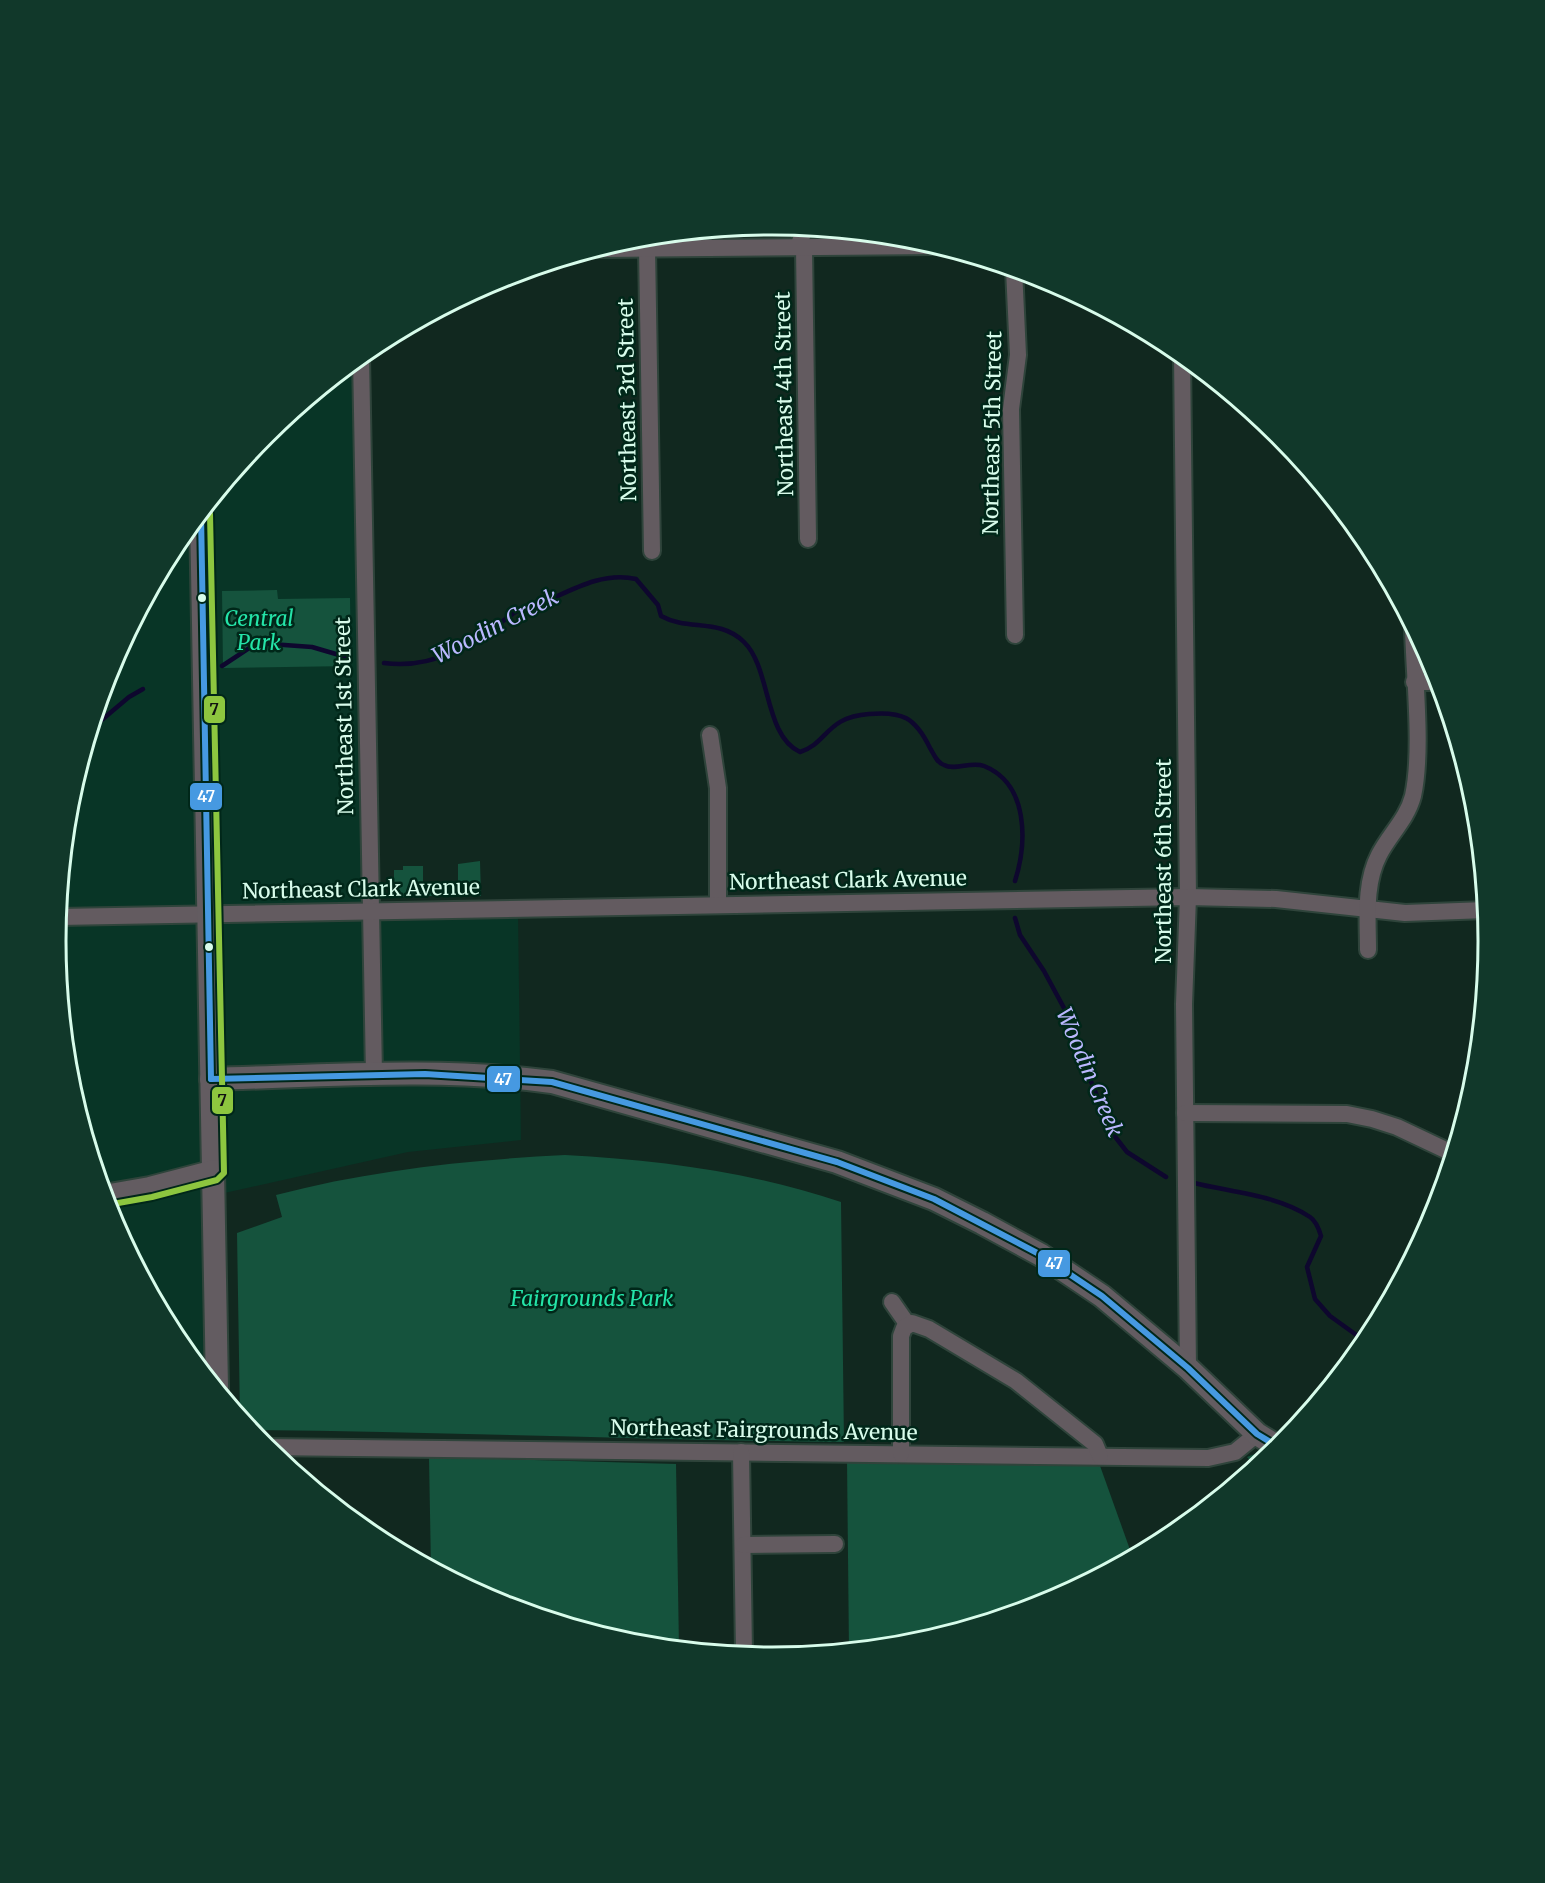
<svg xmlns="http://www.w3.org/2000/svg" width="1545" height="1883" font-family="Merriweather,serif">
<rect width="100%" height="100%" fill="#11281f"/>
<polygon fill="#083526" points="367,351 370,914 518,913 521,1140 408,1152 202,1198 204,1373 176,1340 110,1216 69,1081 56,941 69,801 110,667 177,543 266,434"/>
<g fill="#15533d">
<polygon points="277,590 278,599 350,598 351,666 223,668 222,591"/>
<polygon points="480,861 481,896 427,896 427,893 458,893 458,864"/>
<polygon points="403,866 423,866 423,897 394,897 394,870 403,870"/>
<path d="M565,1155C660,1160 751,1172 841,1202L844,1442C646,1440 448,1432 250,1430L240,1418L237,1233L282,1217L276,1195C371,1170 468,1160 565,1155Z"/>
<polygon points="1260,1452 1270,1456 1256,1468 1247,1457"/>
<polygon points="429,1457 676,1464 679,1649 632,1645 498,1604 431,1568"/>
<polygon points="847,1459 1099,1463 1133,1558 1047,1604 912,1645 849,1651"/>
</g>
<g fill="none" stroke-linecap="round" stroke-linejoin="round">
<g stroke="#0e072e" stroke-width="4.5">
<path d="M384,663C437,670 474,642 514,613C521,608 531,607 540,604C570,591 602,571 636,579L658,605L661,616C688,631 720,618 744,642C771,668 764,736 800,752C828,743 826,717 869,714C902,711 915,717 930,748C934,754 936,762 944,765C955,771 971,761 984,766C1029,784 1027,843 1015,881"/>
<polyline points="222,666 257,643 312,647 346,657"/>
<polyline points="91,729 129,697 143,689"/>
<polyline points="1015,918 1020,935 1044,971 1071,1021 1082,1060 1113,1134 1127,1152 1166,1177"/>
<path d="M1194,1183C1230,1192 1278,1195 1310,1217C1316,1221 1319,1229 1321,1236L1307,1267L1315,1299L1330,1316L1362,1339V1348"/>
</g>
<defs>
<g id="street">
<polyline points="798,247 805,228"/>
<polyline points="804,247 808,539"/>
<polyline points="647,248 652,551"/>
<polyline points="598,249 937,246"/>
<polyline points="1014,269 1018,355 1011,409 1015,635"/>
<polyline points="1182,355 1188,897 1184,1004 1188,1368"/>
<polyline points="361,356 374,1075"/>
<polyline points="1414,682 1439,682"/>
<polyline points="710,735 718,788 718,904"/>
<polyline points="58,917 1188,897 1276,899 1405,913 1486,910"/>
<path d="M1368,950C1368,919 1364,884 1379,855C1389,835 1407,819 1413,796C1423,750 1414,676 1413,627"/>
<polyline points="1185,1113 1347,1114 1372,1119 1397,1127 1454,1154"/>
<polyline points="892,1302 908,1325"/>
<polyline points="264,1447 1208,1458 1235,1452 1257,1434"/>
<polyline points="741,1452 744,1652"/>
<polyline points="901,1454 901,1336 904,1328 912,1323 929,1329 1016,1381 1095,1444 1100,1456"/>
<polyline points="743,1545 835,1544"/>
</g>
<g id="secondary">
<polyline points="201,514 217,1389"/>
<path d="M211,1079C324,1076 440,1067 552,1082L837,1162L934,1199L982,1223L1041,1255L1102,1296L1188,1368L1257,1434L1280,1448"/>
<polyline points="104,1196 150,1188 215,1171"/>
</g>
</defs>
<use href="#street" stroke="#2f443b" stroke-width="20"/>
<use href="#secondary" stroke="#2f443b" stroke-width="26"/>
<use href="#street" stroke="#635b60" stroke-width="16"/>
<use href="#secondary" stroke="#635c61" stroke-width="22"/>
<defs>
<g id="bus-1">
<polyline points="201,514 211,1079"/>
<polyline points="211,1079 425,1074 552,1082 837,1162 934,1199 1041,1255 1102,1296 1188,1368 1257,1434 1280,1448"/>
</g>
<polyline id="bus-2" points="107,1205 152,1197 217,1180 224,1173 210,514"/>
</defs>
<use href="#bus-1" stroke="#002719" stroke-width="10"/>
<use href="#bus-2" stroke="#002719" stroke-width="10"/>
<use href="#bus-1" stroke="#4699e1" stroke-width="6"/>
<use href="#bus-2" stroke="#8dc63f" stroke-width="6"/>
</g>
<g fill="#d8fceb" stroke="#002719" stroke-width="2">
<circle cx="202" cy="598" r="5"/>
<circle cx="209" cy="947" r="5"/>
</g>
<g text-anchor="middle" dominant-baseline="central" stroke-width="5" stroke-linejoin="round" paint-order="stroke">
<g font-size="21" fill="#d8fceb" stroke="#002719">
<text transform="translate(784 394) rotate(-91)">Northeast 4th Street</text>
<text transform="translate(627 400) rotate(-91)">Northeast 3rd Street</text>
<text transform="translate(992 433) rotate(-89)">Northeast 5th Street</text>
<text transform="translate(344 716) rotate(-91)">Northeast 1st Street</text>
<text transform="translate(1163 861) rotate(-90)">Northeast 6th Street</text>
<text transform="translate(848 880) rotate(-1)">Northeast Clark Avenue</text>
<text transform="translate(361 889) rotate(-1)">Northeast Clark Avenue</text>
<text transform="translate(764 1430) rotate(1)">Northeast Fairgrounds Avenue</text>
</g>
<g font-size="21" font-style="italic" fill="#24e4a8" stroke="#002719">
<text x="259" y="618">Central<tspan x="259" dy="24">Park</tspan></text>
<text x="592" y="1298">Fairgrounds Park</text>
</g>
<g font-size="22" font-style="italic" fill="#bab8ff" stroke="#002719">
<text transform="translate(495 626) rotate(-27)">Woodin Creek</text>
<text transform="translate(1090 1072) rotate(67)">Woodin Creek</text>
</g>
</g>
<path d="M0 0H1545V1883H0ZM66 941a706 706 0 1 1 1412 0a706 706 0 1 1-1412 0Z" fill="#11382a" fill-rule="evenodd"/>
<path fill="none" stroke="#d8fceb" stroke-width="3" d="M66 941a706 706 0 1 1 1412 0a706 706 0 1 1-1412 0Z"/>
<g stroke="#002719" stroke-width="2">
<rect x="203" y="695" width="23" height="29" rx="6" fill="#8dc63f"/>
<rect x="189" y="782" width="34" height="29" rx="6" fill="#4699e1"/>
<rect x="486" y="1065" width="35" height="28" rx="6" fill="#4699e1"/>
<rect x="211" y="1086" width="23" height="29" rx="6" fill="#8dc63f"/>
<rect x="1037" y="1249" width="34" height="29" rx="6" fill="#4699e1"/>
</g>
<g font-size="16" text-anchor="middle" font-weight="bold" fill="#fff">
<text x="206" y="802">47</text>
<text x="503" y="1085">47</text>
<text x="1054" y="1269">47</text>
</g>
<g font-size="16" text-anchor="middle" font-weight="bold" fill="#111">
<text x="214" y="715">7</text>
<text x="222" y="1106">7</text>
</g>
</svg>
